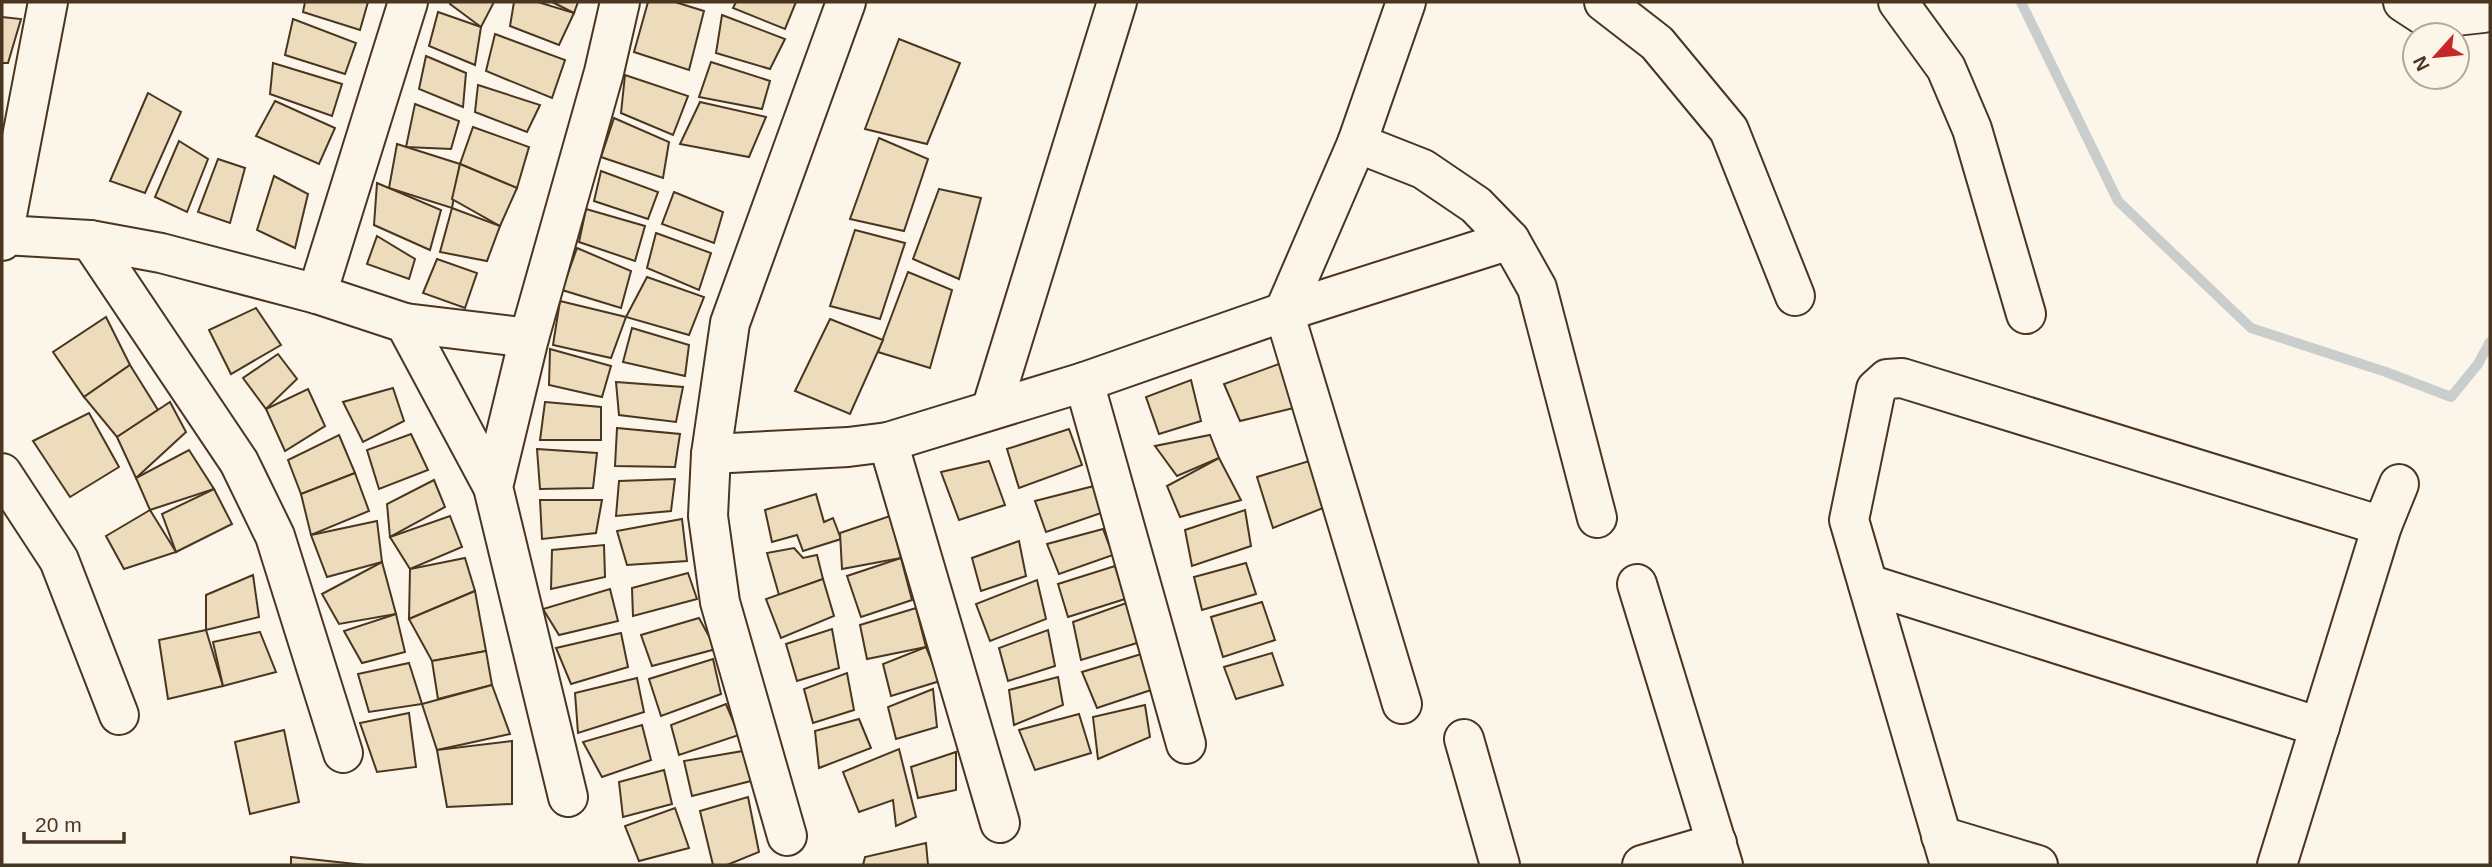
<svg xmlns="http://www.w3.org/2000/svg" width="2492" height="867" font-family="Arial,sans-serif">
<rect width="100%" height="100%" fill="#fbf6e9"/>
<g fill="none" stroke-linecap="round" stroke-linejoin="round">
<polyline stroke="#c9cecd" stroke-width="10" points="2021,2 2118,201 2251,328 2386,372 2451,397 2478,364 2490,342"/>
</g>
<g fill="#ecdcbc" stroke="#4a3520" stroke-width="2">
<polygon points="305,2 368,2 360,30 303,12"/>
<polygon points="451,2 494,2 481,27 450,4"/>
<polygon points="514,2 538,2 574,13 559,45 510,26"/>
<polygon points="552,2 578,2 574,13"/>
<polygon points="648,2 675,2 704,11 689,70 634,52"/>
<polygon points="736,2 796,2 785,29 733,8"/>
<polygon points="438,12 481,27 475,65 429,46"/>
<polygon points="722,15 785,39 770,69 716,53"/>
<polygon points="2,17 21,19 8,63 2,63"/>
<polygon points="293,19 356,43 345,74 285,55"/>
<polygon points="495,34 565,60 552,98 486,71"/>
<polygon points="899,39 960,63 927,144 865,129"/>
<polygon points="426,56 466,73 463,107 419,89"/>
<polygon points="711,62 770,81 762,109 699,97"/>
<polygon points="273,63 342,84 332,116 270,94"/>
<polygon points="625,75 688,96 673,135 621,113"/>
<polygon points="478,85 540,105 527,132 475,112"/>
<polygon points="148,93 181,112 145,193 110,181"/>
<polygon points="275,101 335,128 319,164 256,136"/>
<polygon points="700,102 766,117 749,157 680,144"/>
<polygon points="415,104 459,121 451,149 406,147"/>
<polygon points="614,118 669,142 663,178 601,157"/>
<polygon points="473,127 529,147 517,188 460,164"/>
<polygon points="879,138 928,159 904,231 850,219"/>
<polygon points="179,141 208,159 187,212 155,197"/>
<polygon points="397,144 460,164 452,208 389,188"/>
<polygon points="218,159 245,168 230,223 198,212"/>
<polygon points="460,164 517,188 500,226 452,199"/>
<polygon points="601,171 658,192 648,219 594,201"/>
<polygon points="274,176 308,194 295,248 257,230"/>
<polygon points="377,183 441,210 430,250 374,225"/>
<polygon points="939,189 981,198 959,279 913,259"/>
<polygon points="674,192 723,212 714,243 662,224"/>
<polygon points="452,208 500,226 487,261 440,252"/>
<polygon points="586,209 645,226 635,261 579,242"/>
<polygon points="855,230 905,243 880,319 830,306"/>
<polygon points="656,233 711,253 699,290 647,268"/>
<polygon points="377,236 415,259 409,279 367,264"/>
<polygon points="577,248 631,271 621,308 562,290"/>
<polygon points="437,259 477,273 465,308 423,293"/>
<polygon points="908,272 952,290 930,368 878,352"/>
<polygon points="647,277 704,297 689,335 626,317"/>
<polygon points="560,301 626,317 611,358 553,345"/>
<polygon points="256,308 281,345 231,374 209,330"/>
<polygon points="106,317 130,365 84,397 53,352"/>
<polygon points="830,319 883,340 850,414 795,391"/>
<polygon points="632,328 689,345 685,376 623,362"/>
<polygon points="550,349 611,366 602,397 549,385"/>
<polygon points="278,354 297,379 266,409 243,378"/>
<polygon points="1287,361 1302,406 1240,421 1224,384"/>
<polygon points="130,365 158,410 117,437 84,397"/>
<polygon points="1191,380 1201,421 1159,434 1146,397"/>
<polygon points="616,382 683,387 676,422 619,415"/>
<polygon points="393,388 404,421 363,442 343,402"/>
<polygon points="308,389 325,426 285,451 266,409"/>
<polygon points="170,402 186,432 136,478 117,437"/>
<polygon points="545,402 601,407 601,440 540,440"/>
<polygon points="89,413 119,467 70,497 33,441"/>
<polygon points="617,428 680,434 675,467 615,466"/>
<polygon points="1069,429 1082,465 1019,488 1007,449"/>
<polygon points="411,434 428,470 379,489 367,450"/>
<polygon points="339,435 355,473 301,494 288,460"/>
<polygon points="1210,435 1219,458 1177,476 1155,446"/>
<polygon points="537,449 597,453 593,488 540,489"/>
<polygon points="189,450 214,489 150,510 136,478"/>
<polygon points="1219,458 1241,500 1180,517 1167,486"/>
<polygon points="1319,458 1328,506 1273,528 1257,477"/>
<polygon points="989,461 1005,505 959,520 941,472"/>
<polygon points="355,473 369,511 311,535 301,494"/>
<polygon points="675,479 671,511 616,516 619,481"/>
<polygon points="434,480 445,507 390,537 387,504"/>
<polygon points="1094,486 1107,511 1046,532 1035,501"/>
<polygon points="214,489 232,524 176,552 162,514"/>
<polygon points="816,494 824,522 833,518 841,539 803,551 797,535 772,542 765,510"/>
<polygon points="540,500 602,500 596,533 542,539"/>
<polygon points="150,510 176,552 124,569 106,536"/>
<polygon points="1245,510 1251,546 1192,566 1185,530"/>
<polygon points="450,516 462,547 410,569 390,537"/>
<polygon points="890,516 901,558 842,569 840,533"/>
<polygon points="682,519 687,561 627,565 617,531"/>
<polygon points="377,521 382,562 327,577 311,535"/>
<polygon points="1103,529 1113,555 1059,574 1047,544"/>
<polygon points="1019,541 1026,576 981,591 972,558"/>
<polygon points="604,545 605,577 551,589 552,550"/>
<polygon points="794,548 803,558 817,555 823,579 779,595 767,553"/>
<polygon points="465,558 475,591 409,619 410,569"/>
<polygon points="901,558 912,600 861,617 847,576"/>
<polygon points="382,562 396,614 339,624 322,594"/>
<polygon points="1246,563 1256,594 1202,610 1194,577"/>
<polygon points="1115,566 1125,599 1068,617 1058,584"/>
<polygon points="688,573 697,599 633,616 632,588"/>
<polygon points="253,575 259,617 206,630 206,595"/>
<polygon points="823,579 834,616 781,638 766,599"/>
<polygon points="1037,580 1046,619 990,641 976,604"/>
<polygon points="610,589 618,621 559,635 543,609"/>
<polygon points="475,591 486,651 432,661 409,619"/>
<polygon points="1129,602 1137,643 1081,660 1073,622"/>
<polygon points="1262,602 1275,640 1223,657 1211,617"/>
<polygon points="916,608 926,647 867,659 860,625"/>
<polygon points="396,614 405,652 362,663 344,631"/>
<polygon points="699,618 716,649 652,666 641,635"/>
<polygon points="832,629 839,668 797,681 786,644"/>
<polygon points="206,630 223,686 168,699 159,640"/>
<polygon points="1048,630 1055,666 1008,681 999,648"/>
<polygon points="260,632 276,672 223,686 213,642"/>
<polygon points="621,633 628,667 571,684 556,648"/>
<polygon points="926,647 940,681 891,696 883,664"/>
<polygon points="486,651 492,685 438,699 432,661"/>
<polygon points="1148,652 1157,688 1097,708 1082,672"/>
<polygon points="1272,653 1283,685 1236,699 1224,667"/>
<polygon points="713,659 721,694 661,716 649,679"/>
<polygon points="409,663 422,704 369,712 358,674"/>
<polygon points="847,673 854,710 813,723 804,689"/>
<polygon points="1058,677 1063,705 1014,725 1009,690"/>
<polygon points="637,678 644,712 578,733 575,693"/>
<polygon points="492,685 510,734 437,750 422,704"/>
<polygon points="933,689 937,727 896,739 888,707"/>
<polygon points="726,704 739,735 679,755 671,725"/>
<polygon points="1145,705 1150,737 1098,759 1093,717"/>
<polygon points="409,713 416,767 377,772 360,723"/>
<polygon points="1079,714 1091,753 1035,770 1019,730"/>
<polygon points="859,719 871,748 819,768 815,731"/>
<polygon points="642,725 651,760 602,777 583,742"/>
<polygon points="284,730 299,802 250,814 235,742"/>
<polygon points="512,741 512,804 447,807 437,750"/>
<polygon points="899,749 916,817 896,826 893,800 859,812 843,772"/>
<polygon points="743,751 751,781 692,796 684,761"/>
<polygon points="956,752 956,790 918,798 911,767"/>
<polygon points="664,770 672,804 623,817 619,782"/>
<polygon points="748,797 759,852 727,865 713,865 700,811"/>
<polygon points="675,808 689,848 639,861 625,826"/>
<polygon points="926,843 928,865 863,865 865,857"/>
<polygon points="291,857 365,865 291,865"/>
</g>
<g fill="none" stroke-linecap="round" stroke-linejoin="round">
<defs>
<g id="minor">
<polyline points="1604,2 1657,43 1729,130 1795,296"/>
<polyline points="1898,2 1946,68 1972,129 2026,314"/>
<polyline points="2403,2 2429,19 2483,13 2490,8"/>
<polyline points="1357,143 1423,169 1476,205 1510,240 1537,288 1597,518"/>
<polyline points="4,235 90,240 161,253 317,294 405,323 493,487"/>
<polyline points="90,240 239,462 275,536 343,753"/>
<polyline points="2,241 48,2"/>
<polyline points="317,294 408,2"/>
<polyline points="405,323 529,338"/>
<polyline points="1084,382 1186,744"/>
<polyline points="991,410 1117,2"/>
<polyline points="888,442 1000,823"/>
<polyline points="711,454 848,447 888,442 1084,382 1284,312 1510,240"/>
<polyline points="2,473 59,560 119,715"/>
<polyline points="1637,584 1723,865"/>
<polyline points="1868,584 2320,727"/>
<polyline points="1402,704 1284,312 1357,143 1406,2"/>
<polyline points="1464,739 1500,865"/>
<polyline points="568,797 493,487 529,338 604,72 620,2"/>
<polyline points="787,836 720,602 708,516 711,454 730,323 846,2"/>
<polyline points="1941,836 2038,865"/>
<polyline points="1642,865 1717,843"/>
<polyline points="1950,865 1849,520 1876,389 1887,379 1902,378 2382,526"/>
<polyline points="2277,865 2382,526 2399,484"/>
</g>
</defs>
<use href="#minor" stroke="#4a3520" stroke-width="42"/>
<use href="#minor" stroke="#fbf6e9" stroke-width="38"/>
</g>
<rect width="2492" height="867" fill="none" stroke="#4a3520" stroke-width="7"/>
<g transform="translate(2436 56) rotate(243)"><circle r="33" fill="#fbf6e9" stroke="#b4a999" stroke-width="2"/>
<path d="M0-5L12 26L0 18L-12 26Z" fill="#c62828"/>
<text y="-10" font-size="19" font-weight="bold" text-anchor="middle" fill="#4a3520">N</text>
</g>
<path d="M24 832v10h100v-10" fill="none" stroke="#4a3520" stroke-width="3.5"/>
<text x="35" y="832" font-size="21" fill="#4a3520" stroke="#fbf6e9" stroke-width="5" paint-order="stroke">20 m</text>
</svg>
